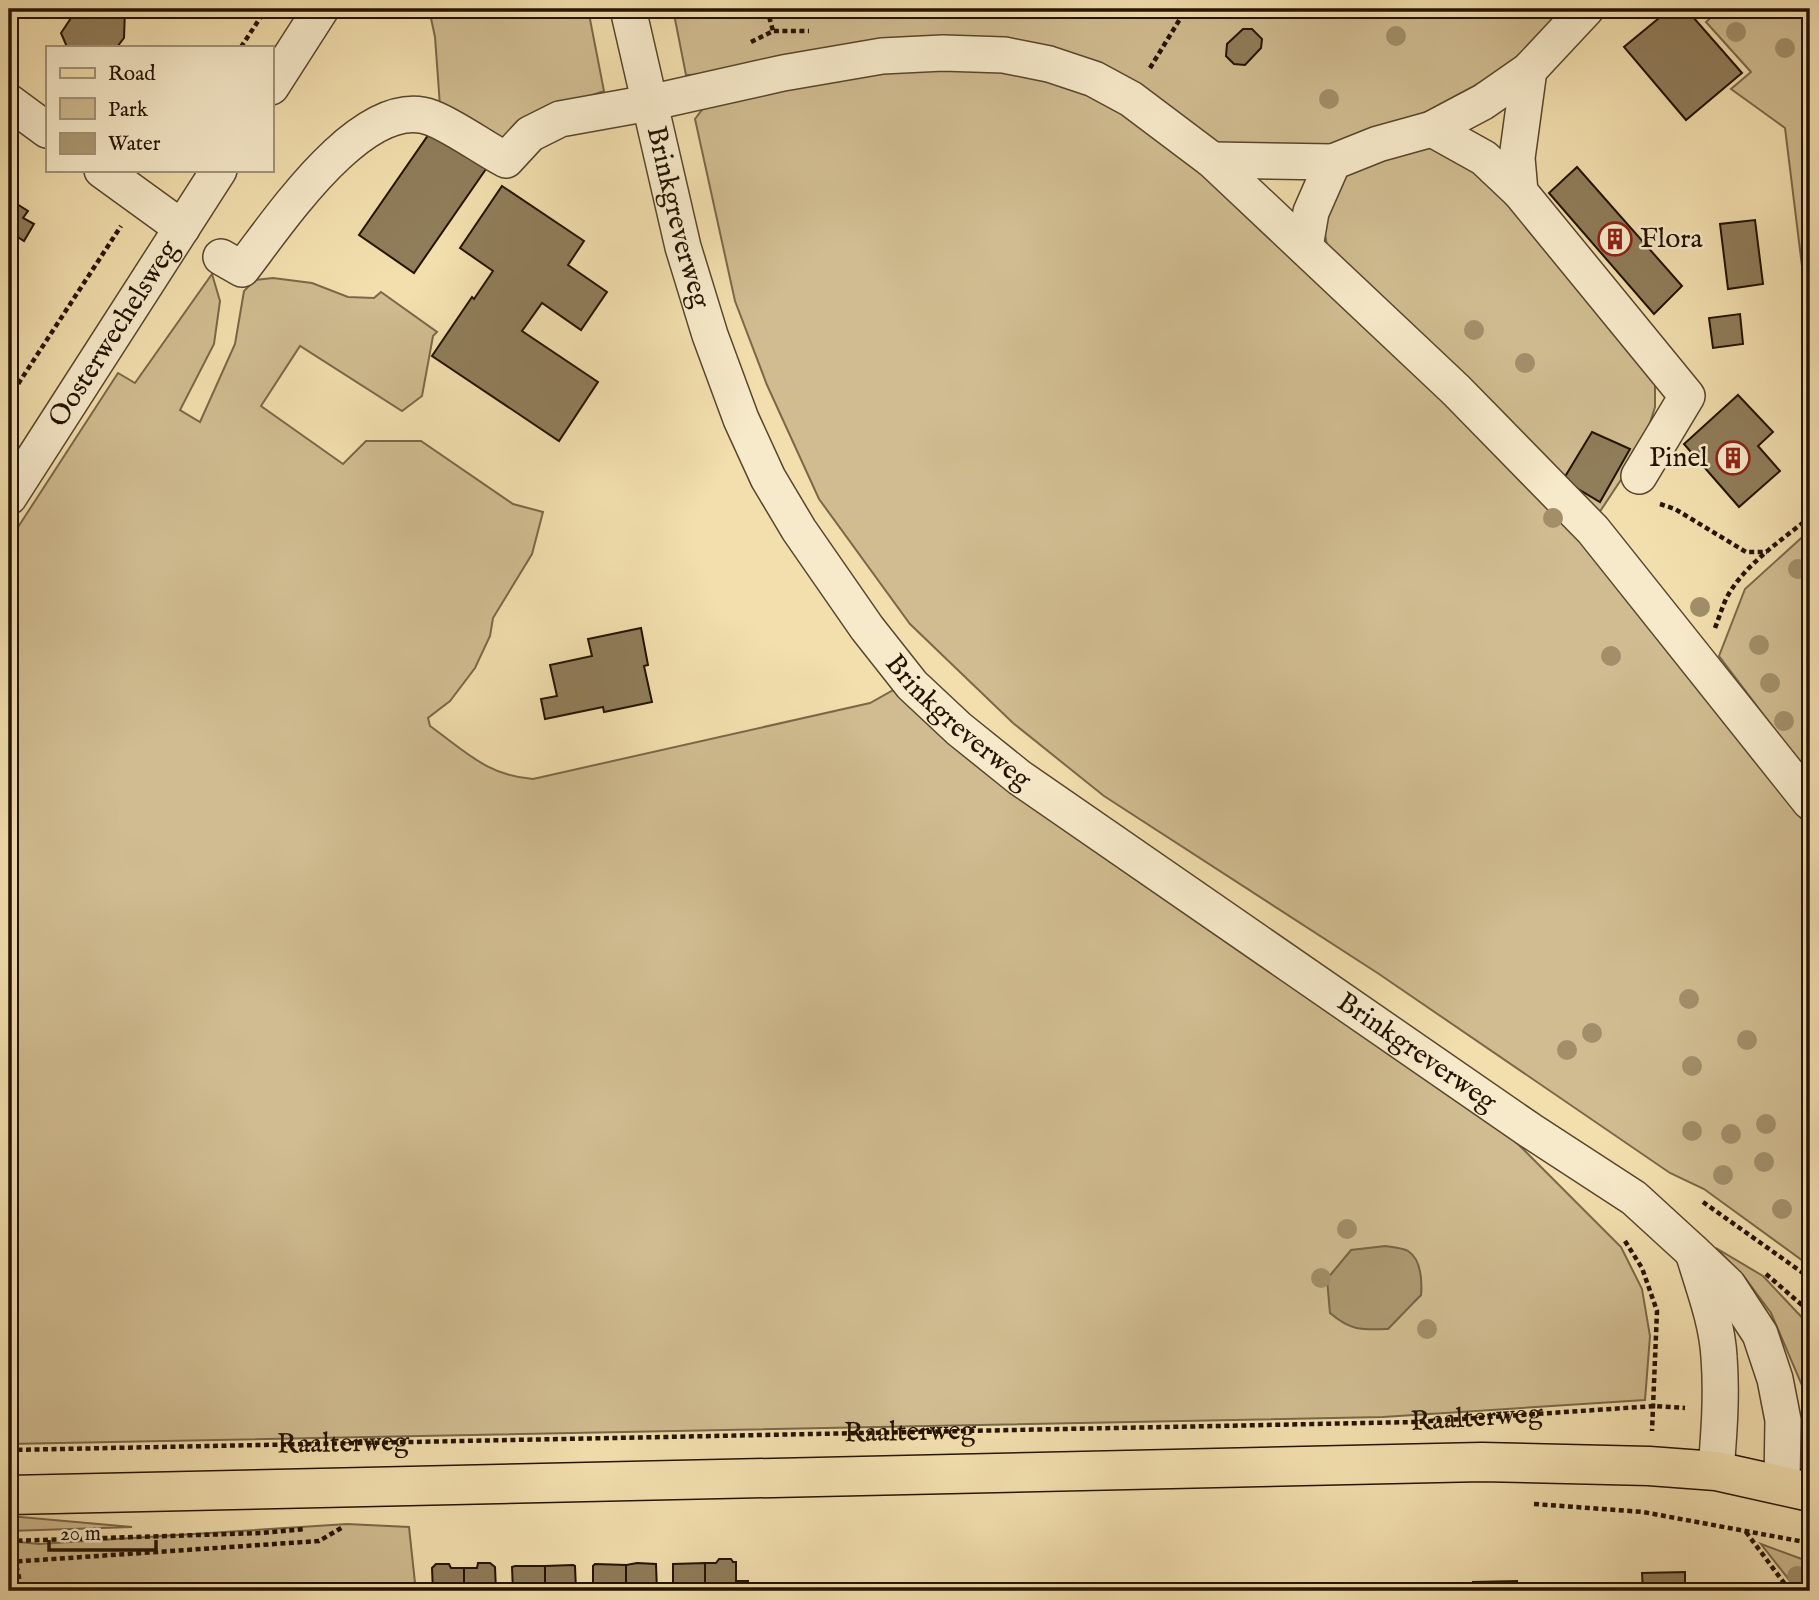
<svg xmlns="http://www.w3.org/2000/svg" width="1819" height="1600" font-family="'IM FELL English',serif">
<rect width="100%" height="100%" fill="#f3dfae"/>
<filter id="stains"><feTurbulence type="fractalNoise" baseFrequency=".00286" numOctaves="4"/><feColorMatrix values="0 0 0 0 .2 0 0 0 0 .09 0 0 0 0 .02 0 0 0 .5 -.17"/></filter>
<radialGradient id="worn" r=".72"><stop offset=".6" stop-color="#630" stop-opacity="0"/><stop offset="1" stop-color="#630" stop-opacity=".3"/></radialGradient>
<g fill="#d0bc90" stroke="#7a6848" stroke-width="2" fill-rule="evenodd">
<polygon points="429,9 588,9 604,91 528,118 491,147 440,106 435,37"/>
<polygon points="673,9 1567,9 1528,57 1405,123 1349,147 1217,148 1018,46 725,74 686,75"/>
<polygon points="1720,9 1810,9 1810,317 1808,315 1785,128 1731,89 1751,72 1706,22"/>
<polygon points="1014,67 1117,104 1196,169 1526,475 1739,734 1810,830 1810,1266 1704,1189 1670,1173 1379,974 1104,796 1013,723 910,624 819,499 767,385 735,301 695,119 711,98 847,73"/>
<polygon points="1413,141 1473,160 1655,380 1655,407 1642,448 1597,516 1327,246 1323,222 1346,167"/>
<path d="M212,274L220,301L214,344L180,410L200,422L235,344L244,291L255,280L273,278L312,283L348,297L374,298L381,292L437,332L433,336L422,396L402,411L300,346L261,406L343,464L366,441H421L513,504L543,512L532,554L493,618L490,636L475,668L450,701L428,718L430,726C465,751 488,776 533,779L870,703L897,688L1513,1139L1621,1247L1642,1289L1650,1336L1645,1400L1383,1417L9,1444V541L118,373L135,383ZM1408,1252C1420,1266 1422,1277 1421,1295L1405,1310Z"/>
<polygon points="1810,530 1810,776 1719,656 1745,589"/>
<polygon points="1716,1248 1763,1276 1810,1326 1810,1418 1807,1397 1771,1313 1745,1278"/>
<polygon points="9,1516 132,1527 9,1531"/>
<polygon points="347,1524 409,1527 415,1583 201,1591 9,1591 9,1541 39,1544"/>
<polygon points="1761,1544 1810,1562 1810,1580 1797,1590"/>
</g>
<path fill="#ad9a73" stroke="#766445" stroke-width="2" d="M1385,1246C1392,1247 1403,1248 1408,1251C1422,1260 1422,1281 1421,1295L1388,1329C1362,1330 1351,1331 1330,1313L1327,1279L1351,1250Z"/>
<g fill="#907d5a" stroke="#241300" stroke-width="2">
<polygon points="77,9 125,9 124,38 117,47 67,47 61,33"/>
<polygon points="1670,9 1686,9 1742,73 1686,120 1624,47"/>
<polygon points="1243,29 1252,29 1262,39 1261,48 1245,65 1234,64 1226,56 1227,44"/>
<polygon points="431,131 486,169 414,273 359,235"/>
<polygon points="1577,167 1682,286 1654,314 1549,193"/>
<polygon points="502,186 584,241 568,265 607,292 581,330 542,303 522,331 598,382 559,441 432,356 472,297 474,299 493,271 460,248"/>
<polygon points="9,199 28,211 23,218 34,224 24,241 13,234 9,241"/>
<polygon points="1755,220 1763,284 1728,289 1720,224"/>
<polygon points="1740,314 1743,344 1713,348 1709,318"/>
<polygon points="1738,395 1773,432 1758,446 1780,471 1739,507 1684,444"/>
<polygon points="1592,432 1630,449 1600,502 1563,480"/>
<polygon points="641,628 648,665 644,666 652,702 604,712 603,707 545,719 541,699 557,696 550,665 592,656 588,639"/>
<polygon points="719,1559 731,1559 733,1562 736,1562 736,1581 748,1581 748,1591 705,1591 705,1563 716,1563"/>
<polygon points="478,1563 490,1563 495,1567 496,1591 464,1591 464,1568 477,1568"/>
<polygon points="637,1563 656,1564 657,1591 626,1591 626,1565"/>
<polygon points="705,1563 705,1591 673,1591 673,1564"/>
<polygon points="436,1564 449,1564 451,1568 464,1568 464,1591 433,1591 432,1568"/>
<polygon points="595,1564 626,1565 626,1591 593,1591 593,1566"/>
<polygon points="573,1565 575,1566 576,1591 545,1591 545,1566"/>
<polygon points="515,1566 545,1566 545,1591 513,1591 512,1567"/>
<polygon points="1685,1572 1685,1591 1643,1591 1642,1573"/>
<polygon points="1517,1581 1517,1591 1473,1591 1473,1582"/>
<polygon points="1310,1583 1334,1583 1334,1588 1363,1587 1363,1591 1286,1591 1286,1589 1310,1589"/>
</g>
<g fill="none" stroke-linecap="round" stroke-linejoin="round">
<defs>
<g id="minor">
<path id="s2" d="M628,9L683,247L710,335L741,419L768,478L799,530L867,628L912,685L959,729L1020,778L1531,1131L1634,1198L1693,1252L1728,1285L1760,1334L1775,1379L1783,1420L1782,1484"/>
<polyline points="1529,70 1517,158 1520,192 1687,396 1639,476"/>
<polyline points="271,87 321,9"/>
<polyline points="9,102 47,130"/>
<polyline points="1432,129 1484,158 1520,192"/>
<polyline points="1212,160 1333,162"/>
<polyline points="102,170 182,228"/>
<polyline points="1305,247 1311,212 1333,162 1378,144 1432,129 1483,102 1529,70 1586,9"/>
<path d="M221,257L242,269C277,224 364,91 432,118C455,127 483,148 506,160L530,134L560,119L649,103L783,73L882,56L943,53L1004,55L1049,64L1094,79L1131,99L1212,160L1456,390L1593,530L1810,802"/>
<path id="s3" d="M9,497L219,170"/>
<path d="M1693,1252C1703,1286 1717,1321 1719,1357C1722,1395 1719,1433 1716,1471"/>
</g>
<polyline id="major" points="9,1495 1482,1462 1649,1466 1716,1471 1810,1492"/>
</defs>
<use href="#minor" stroke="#58462c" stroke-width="38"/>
<use href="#major" stroke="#241300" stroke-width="41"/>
<g stroke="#241300" stroke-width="4.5" stroke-dasharray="5 3.5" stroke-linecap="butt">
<polyline points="767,9 773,31"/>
<polyline points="751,42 773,31 809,31"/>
<polyline points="241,47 266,9"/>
<polyline points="1150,68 1183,14 1183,9"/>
<polyline points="9,398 121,226"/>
<polyline points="1660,504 1675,509 1746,552 1767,552"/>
<path d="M1715,628C1719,618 1722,607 1727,597C1745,564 1782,540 1810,517"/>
<polyline points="1703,1202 1810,1278"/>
<polyline points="1625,1241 1642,1268 1657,1311 1652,1431"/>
<polyline points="1766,1274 1810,1312"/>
<path id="s1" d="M9,1450L1416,1422L1655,1406L1685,1408"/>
<polyline points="1534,1504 1643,1512 1810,1543"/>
<polyline points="1746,1532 1790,1591"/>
<polyline points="9,1541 262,1533 305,1529"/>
<polyline points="11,1541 22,1591"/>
<polyline points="9,1562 319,1541 343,1527"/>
<polyline points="1805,1591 1810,1587"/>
</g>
<use href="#minor" stroke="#f7eaca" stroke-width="35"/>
<use href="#major" stroke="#f3dfae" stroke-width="38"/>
</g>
<g fill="#a28f6a">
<circle cx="1736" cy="32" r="10"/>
<circle cx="1396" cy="36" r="10"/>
<circle cx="1785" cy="48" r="10"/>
<circle cx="1329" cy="99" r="10"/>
<circle cx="1474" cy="330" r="10"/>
<circle cx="1525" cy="363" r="10"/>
<circle cx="1553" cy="518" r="10"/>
<circle cx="1798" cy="569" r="10"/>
<circle cx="1700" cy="607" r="10"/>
<circle cx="1759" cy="645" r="10"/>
<circle cx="1611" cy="656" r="10"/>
<circle cx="1770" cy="683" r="10"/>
<circle cx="1784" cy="721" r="10"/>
<circle cx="1689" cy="999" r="10"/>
<circle cx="1592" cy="1033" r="10"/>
<circle cx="1747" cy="1040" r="10"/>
<circle cx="1567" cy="1050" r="10"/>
<circle cx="1692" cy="1066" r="10"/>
<circle cx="1766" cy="1124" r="10"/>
<circle cx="1692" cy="1131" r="10"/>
<circle cx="1731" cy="1134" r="10"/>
<circle cx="1764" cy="1162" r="10"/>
<circle cx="1723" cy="1175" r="10"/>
<circle cx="1782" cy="1209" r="10"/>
<circle cx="1347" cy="1229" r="10"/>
<circle cx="1321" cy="1278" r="10"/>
<circle cx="1427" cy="1329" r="10"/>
<circle cx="1797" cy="1576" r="10"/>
</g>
<defs>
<symbol id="building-ring" viewBox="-11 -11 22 22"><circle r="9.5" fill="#f7eaca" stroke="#8f2418" stroke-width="1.5"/><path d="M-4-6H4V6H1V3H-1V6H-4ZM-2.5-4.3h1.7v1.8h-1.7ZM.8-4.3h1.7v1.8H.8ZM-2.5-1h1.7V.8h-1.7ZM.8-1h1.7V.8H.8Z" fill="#8f2418"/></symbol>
</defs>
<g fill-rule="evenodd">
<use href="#building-ring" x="1596" y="220" width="38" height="38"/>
<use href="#building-ring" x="1714" y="439" width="38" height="38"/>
</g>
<g text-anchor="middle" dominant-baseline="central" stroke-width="5" stroke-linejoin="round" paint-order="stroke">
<g font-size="28" fill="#241300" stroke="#f7eaca">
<text stroke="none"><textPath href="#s2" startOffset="214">Brinkgreverweg</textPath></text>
<text stroke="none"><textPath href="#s3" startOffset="194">Oosterwechelsweg</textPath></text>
<text stroke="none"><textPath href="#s2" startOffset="802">Brinkgreverweg</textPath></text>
<text stroke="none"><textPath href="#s2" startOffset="1368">Brinkgreverweg</textPath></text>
<text stroke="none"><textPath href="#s1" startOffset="1468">Raalterweg</textPath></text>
<text stroke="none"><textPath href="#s1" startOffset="901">Raalterweg</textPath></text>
<text stroke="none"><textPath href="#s1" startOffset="334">Raalterweg</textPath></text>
</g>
<g font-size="28" fill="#241300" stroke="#f7eaca" text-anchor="start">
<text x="1640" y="239">Flora</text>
<text x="1708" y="458" text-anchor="end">Pinel</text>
</g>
</g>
<rect width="1819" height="1600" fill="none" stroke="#f3dfae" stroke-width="35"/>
<rect x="10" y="10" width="1798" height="1579" fill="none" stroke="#241300" stroke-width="3.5"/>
<rect x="18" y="18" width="1784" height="1565" fill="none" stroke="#241300" stroke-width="2"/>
<rect x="46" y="46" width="228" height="126" fill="#f7eaca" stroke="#a39479" stroke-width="2"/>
<rect x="60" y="68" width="35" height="10" fill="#f3dfae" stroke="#a39479" stroke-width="2"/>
<text x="108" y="80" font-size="21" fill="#241300">Road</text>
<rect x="60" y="98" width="35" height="21" fill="#d0bc90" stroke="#a39479" stroke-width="2"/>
<text x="108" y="116" font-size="21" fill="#241300">Park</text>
<rect x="60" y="133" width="35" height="21" fill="#ad9a73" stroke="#a39479" stroke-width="2"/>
<text x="108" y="150" font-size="21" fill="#241300">Water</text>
<path d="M49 1540v10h107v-10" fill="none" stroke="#241300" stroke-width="3.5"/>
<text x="60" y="1540" font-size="21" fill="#241300" stroke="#f7eaca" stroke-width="5" paint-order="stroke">20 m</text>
<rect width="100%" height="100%" filter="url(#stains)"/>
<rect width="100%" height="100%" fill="url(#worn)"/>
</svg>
